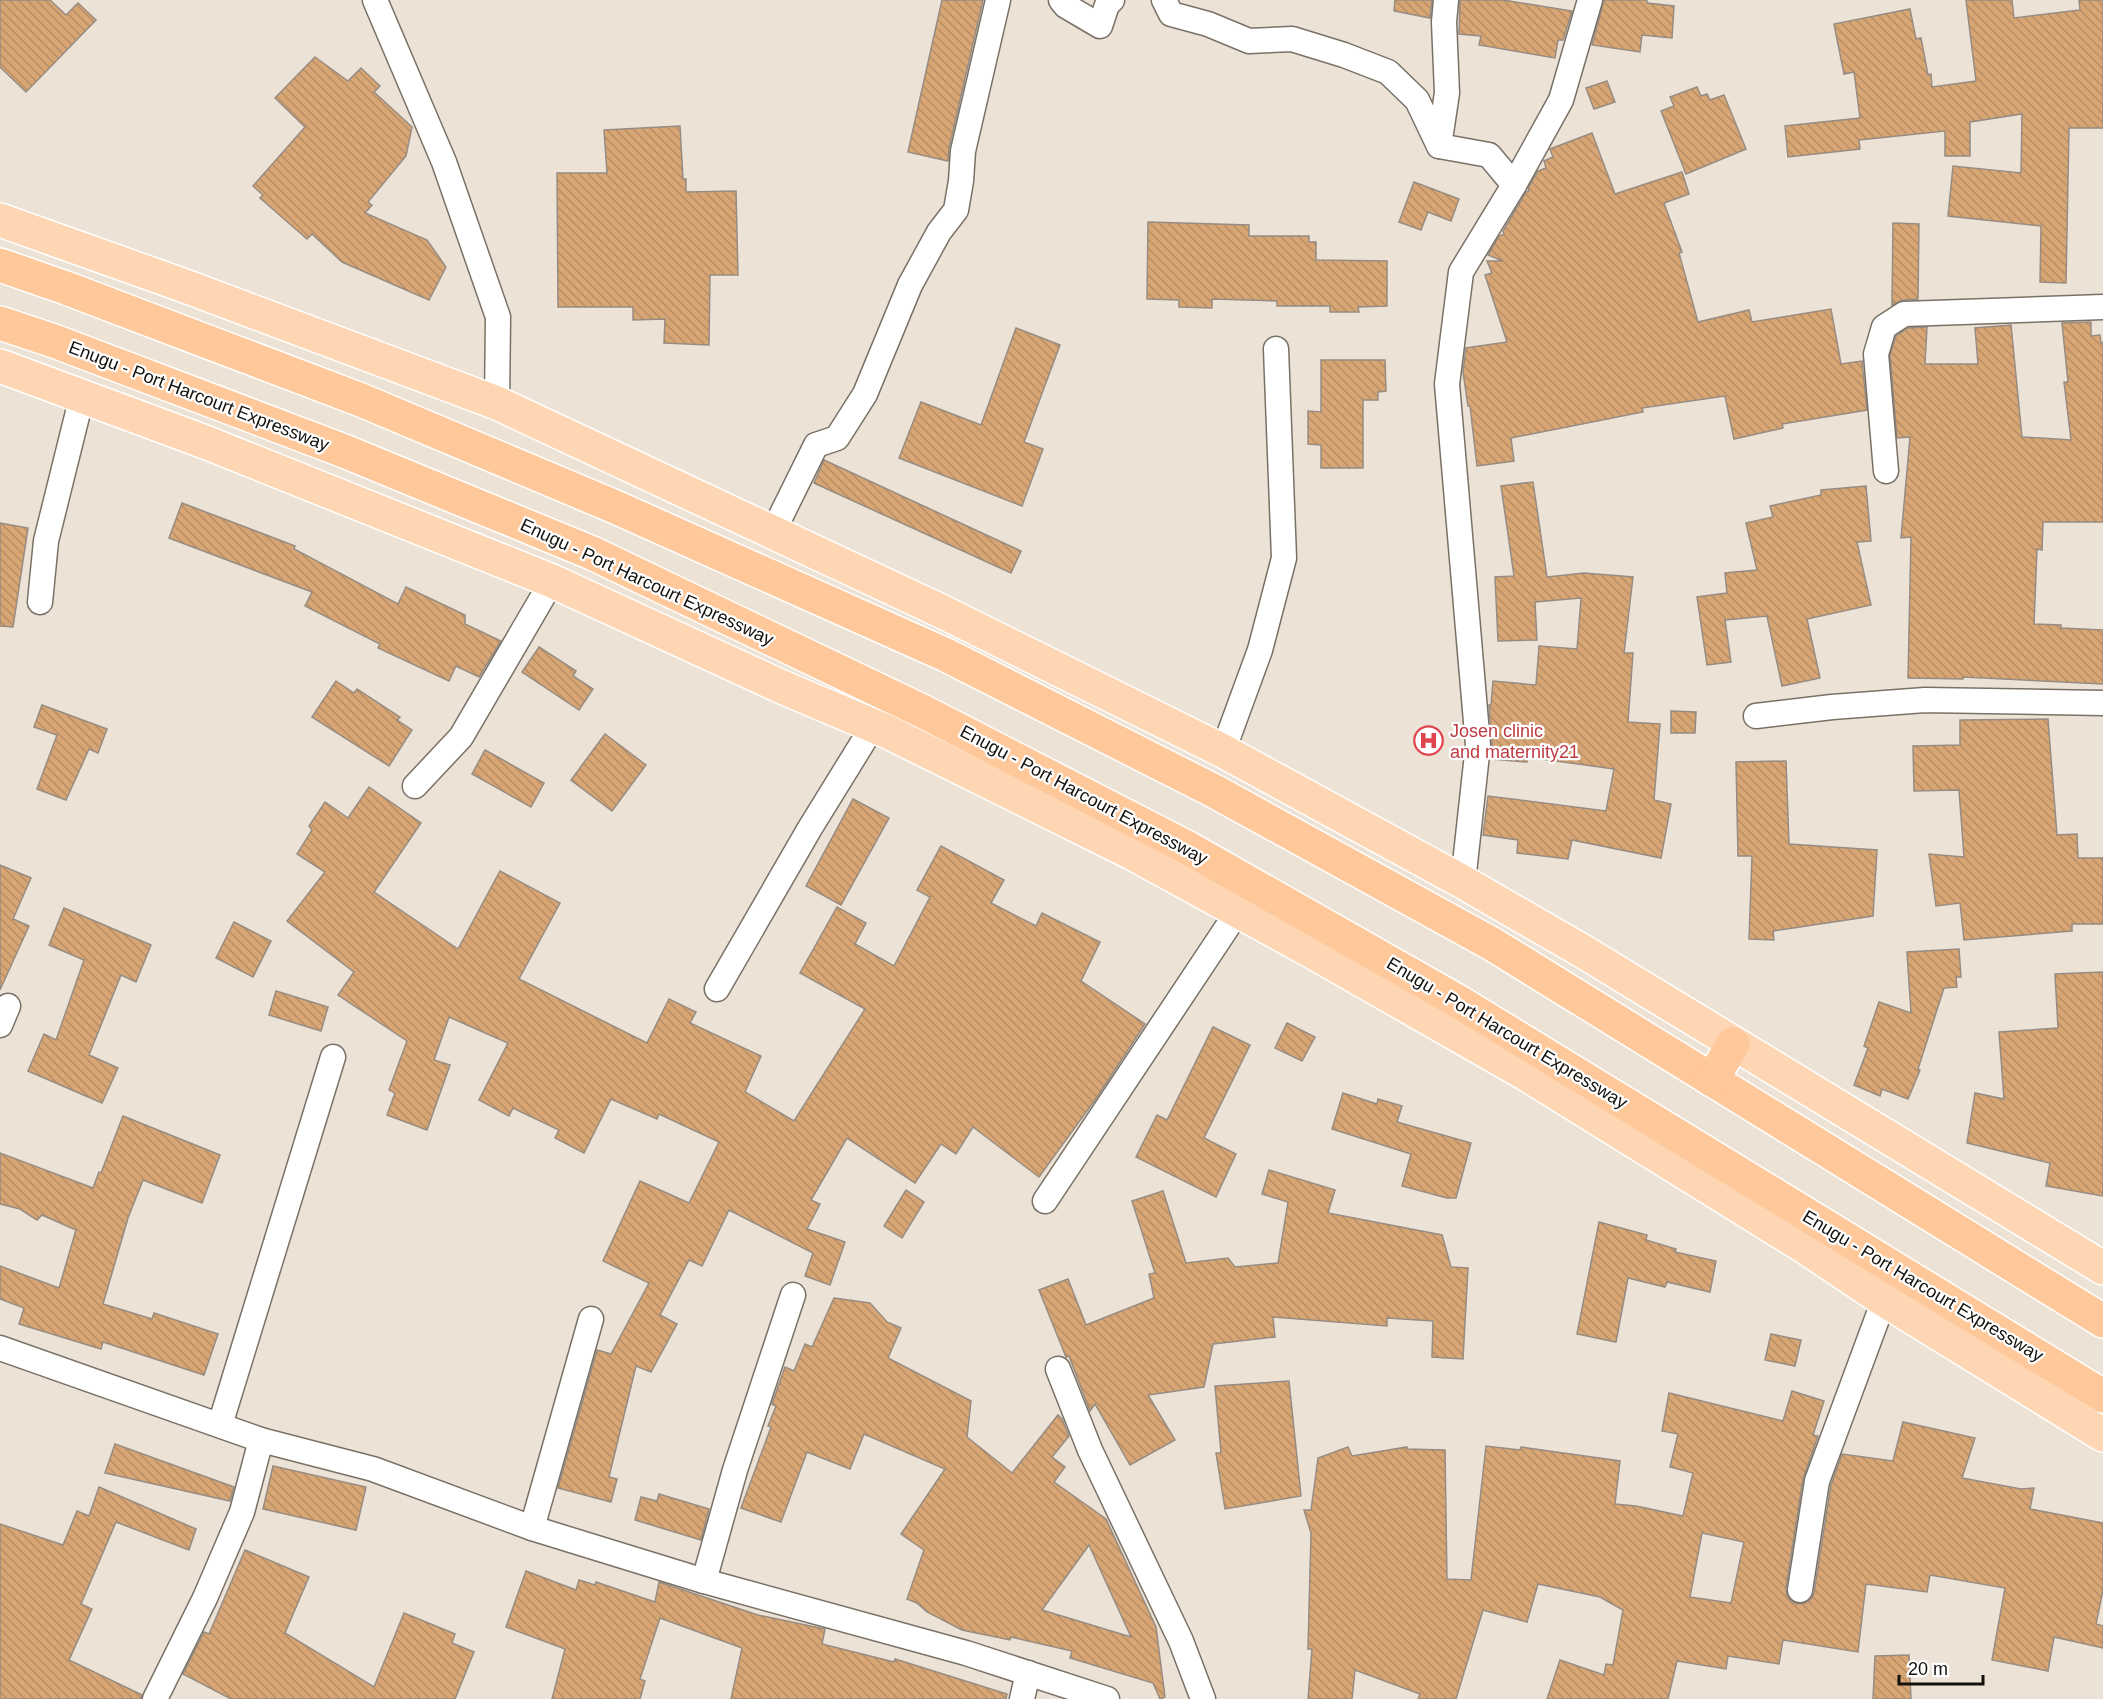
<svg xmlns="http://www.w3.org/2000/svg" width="2103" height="1699" font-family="Helvetica,sans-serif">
<defs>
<pattern id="building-back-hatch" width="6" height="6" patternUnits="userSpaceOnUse" patternTransform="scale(1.5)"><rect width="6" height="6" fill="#d8a675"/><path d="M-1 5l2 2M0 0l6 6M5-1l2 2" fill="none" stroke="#b88e64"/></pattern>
</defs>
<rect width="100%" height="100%" fill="#ece3d6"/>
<g fill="url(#building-back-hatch)" stroke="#978c82" stroke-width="1.5" fill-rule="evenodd">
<polygon points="0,0 50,0 66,15 78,3 96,20 26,92 0,67"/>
<polygon points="942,0 983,0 949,148 948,161 908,152"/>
<polygon points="1395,0 1432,0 1430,18 1394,11"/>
<polygon points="1460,0 1503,0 1572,11 1563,40 1558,40 1555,58 1479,45 1481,36 1459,34"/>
<polygon points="1604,0 1647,0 1647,3 1674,6 1672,38 1642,35 1640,52 1592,45"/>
<polygon points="1966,0 2012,0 2014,18 2080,10 2079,0 2103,0 2103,128 2069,128 2066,283 2040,282 2041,226 1948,216 1953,166 2021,173 2022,114 1970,122 1970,156 1945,156 1945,131 1859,140 1860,149 1788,157 1785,126 1860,118 1854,72 1844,74 1834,24 1910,9 1916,39 1921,38 1928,75 1931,74 1932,87 1976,81"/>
<polygon points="315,57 348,81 361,68 380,86 374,92 412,127 406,156 368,202 372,205 365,213 427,240 446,267 429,300 342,262 312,234 307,239 260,198 263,195 253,186 305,127 275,98"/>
<polygon points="1607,81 1615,102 1594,109 1586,88"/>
<polygon points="1697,87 1701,96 1707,94 1710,100 1724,95 1746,149 1686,174 1661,111 1674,106 1670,97"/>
<polygon points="680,126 683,179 686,179 686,192 736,191 738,275 710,275 709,345 664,343 665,319 633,320 633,307 558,307 557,173 607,173 604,130"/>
<polygon points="1592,133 1615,194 1682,172 1689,194 1664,203 1682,252 1679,253 1698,322 1749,310 1752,322 1831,309 1841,364 1862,361 1867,410 1782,424 1783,428 1734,439 1725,396 1642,408 1643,412 1511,438 1514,461 1477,466 1470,406 1468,406 1463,372 1466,348 1507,342 1485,275 1492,273 1487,261 1503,261 1488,255 1499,236 1504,234 1503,231 1526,192 1529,191 1528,188 1538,171 1546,168 1544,161 1553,157 1550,149"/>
<polygon points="1414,182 1459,199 1451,221 1428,212 1421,230 1399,222"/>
<polygon points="1148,222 1249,225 1249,236 1309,236 1309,242 1316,242 1316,260 1387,261 1387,306 1358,307 1359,312 1330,312 1330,306 1277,306 1277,301 1212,299 1212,308 1179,307 1179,300 1147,299"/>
<polygon points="1893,223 1919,224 1918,299 1903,300 1892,305"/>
<polygon points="2091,322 2091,336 2100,335 2101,343 2103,342 2103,522 2043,522 2042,550 2037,549 2034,624 2061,625 2061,628 2103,630 2103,684 1963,677 1963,679 1908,678 1911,537 1901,538 1910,437 1897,438 1890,355 1896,336 1908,328 1927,327 1925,364 1978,364 1975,328 2011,325 2022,437 2071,440 2064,382 2068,382 2062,323"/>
<polygon points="1016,328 1060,345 1024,442 1043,449 1022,506 899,458 921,402 981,425"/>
<polygon points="1321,360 1385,360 1386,391 1378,392 1378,400 1363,400 1363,468 1321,468 1321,445 1308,444 1308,411 1321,412"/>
<polygon points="824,460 1021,551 1011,573 814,483"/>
<polygon points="1533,482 1547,577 1584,573 1633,577 1624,653 1633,653 1628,722 1660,724 1654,800 1671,804 1661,858 1572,840 1568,859 1517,853 1518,840 1483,835 1488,796 1606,811 1614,769 1527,757 1527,762 1491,759 1492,744 1489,705 1491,705 1493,681 1536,685 1539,646 1577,649 1581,598 1535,602 1537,640 1498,641 1495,577 1514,576 1501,486"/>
<polygon points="1866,486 1871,541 1857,542 1871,605 1807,619 1820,678 1782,686 1767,616 1725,620 1731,662 1707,665 1697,597 1727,593 1725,573 1757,570 1746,523 1773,517 1770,506 1821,495 1821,490"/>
<polygon points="182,503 295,546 294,549 398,604 406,587 465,615 465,624 501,641 479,677 456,666 449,681 378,648 380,644 305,606 312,592 169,538"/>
<polygon points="0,523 28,528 13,627 0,626"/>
<polygon points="539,647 576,671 573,676 593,689 579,710 522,672"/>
<polygon points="336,681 354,693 357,689 400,717 397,720 412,730 389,766 312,717"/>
<polygon points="42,705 107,729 98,753 89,749 66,800 37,789 57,735 34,727"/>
<polygon points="1671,711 1696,712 1695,733 1671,733"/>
<polygon points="2048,719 2057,835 2077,834 2078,858 2103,858 2103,924 2072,924 2072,931 1964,940 1960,903 1936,906 1929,854 1964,857 1959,790 1914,791 1913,746 1960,745 1960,720"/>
<polygon points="605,734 646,765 612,811 571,780"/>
<polygon points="485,750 544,783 531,807 472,774"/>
<polygon points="1786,761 1789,844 1877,850 1873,916 1773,931 1774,940 1749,939 1752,856 1738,856 1736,762"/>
<polygon points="369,787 421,823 374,892 458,949 500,871 560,903 519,979 647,1043 669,999 696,1012 690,1023 761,1056 745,1092 794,1121 865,1009 800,973 837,907 866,923 855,944 894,966 930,897 917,890 941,846 1004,880 991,903 1036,926 1042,913 1100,942 1081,981 1145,1024 1097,1097 1039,1177 973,1127 956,1154 941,1144 915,1183 847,1138 811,1200 820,1204 807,1229 845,1242 830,1285 805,1276 813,1253 729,1210 702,1266 689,1260 660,1315 677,1324 651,1372 636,1366 609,1477 617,1479 611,1502 558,1488 597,1350 611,1354 649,1283 603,1261 640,1181 689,1203 719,1142 659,1114 657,1119 611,1099 584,1153 555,1138 559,1130 513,1108 509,1116 479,1100 508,1043 449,1017 434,1060 450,1065 427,1130 387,1115 395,1093 389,1090 407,1041 338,995 354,972 287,921 325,872 297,854 312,830 309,826 325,802 348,818"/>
<polygon points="853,799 889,818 841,905 806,886"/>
<polygon points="0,865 31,878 13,919 29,926 0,990"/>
<polygon points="64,908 151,945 136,982 121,975 89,1055 118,1068 102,1103 28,1071 44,1034 56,1040 84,960 49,945"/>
<polygon points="234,922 271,941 253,977 216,958"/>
<polygon points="1959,949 1961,977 1956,977 1957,987 1944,988 1918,1069 1920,1070 1908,1099 1882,1089 1880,1096 1854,1085 1868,1048 1864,1046 1879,1002 1911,1013 1907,952"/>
<polygon points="2103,972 2103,1196 2046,1186 2050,1163 1967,1143 1975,1093 2004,1099 1999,1032 2058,1028 2055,974"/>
<polygon points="276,991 328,1007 321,1031 269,1015"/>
<polygon points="1287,1023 1315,1037 1302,1061 1275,1048"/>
<polygon points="1213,1027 1250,1045 1204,1138 1236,1154 1216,1197 1136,1157 1157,1115 1167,1120"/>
<polygon points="1343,1093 1377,1104 1378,1099 1402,1106 1397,1122 1471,1143 1456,1198 1447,1198 1402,1186 1411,1154 1332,1129"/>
<polygon points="123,1116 220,1155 202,1203 143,1180 128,1218 103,1304 152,1319 154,1313 218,1334 204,1375 103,1342 101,1349 19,1324 24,1308 0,1299 0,1266 59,1288 76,1230 42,1215 37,1220 20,1209 0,1204 0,1153 93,1188 99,1172 101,1173"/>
<polygon points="1269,1170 1335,1190 1328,1213 1442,1235 1451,1267 1468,1268 1463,1359 1432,1357 1433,1321 1387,1318 1387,1326 1273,1317 1275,1337 1213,1344 1204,1387 1148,1395 1175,1440 1130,1465 1095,1404 1090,1411 1069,1356 1066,1357 1039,1290 1068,1279 1086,1325 1154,1298 1149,1274 1155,1273 1132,1201 1163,1191 1186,1263 1228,1258 1235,1267 1278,1263 1288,1202 1262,1194"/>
<polygon points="906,1190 924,1202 902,1238 884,1226"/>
<polygon points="1599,1222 1647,1235 1646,1240 1676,1249 1675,1252 1716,1261 1710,1292 1667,1282 1665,1287 1628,1278 1616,1342 1577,1334"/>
<path d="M834,1298L870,1303L887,1322L901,1328L888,1358L971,1401L967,1437L1012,1473L1058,1415L1062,1419L1069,1436L1052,1457L1065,1467L1054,1482L1106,1519L1156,1627L1165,1697L1160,1699L1153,1683L1070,1658L1072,1651L1011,1637L1010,1640L962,1630L927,1612L917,1603L907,1599L924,1550L901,1534L945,1469L864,1434L850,1469L807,1452L781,1522L741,1508L771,1427L768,1426L776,1406L772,1404L785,1367L794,1371L805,1344L812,1347ZM1089,1545L1131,1637L1042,1610Z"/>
<polygon points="1771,1334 1801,1340 1795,1366 1765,1360"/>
<polygon points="1289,1381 1301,1496 1225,1509 1216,1453 1221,1453 1215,1386"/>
<path d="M1792,1391L1824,1401L1813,1435L1818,1436L1803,1479L1786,1588L1787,1595L1791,1601L1797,1604L1805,1603L1811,1599L1814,1593L1831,1485L1842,1454L1893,1461L1903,1422L1975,1438L1962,1478L2021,1489L2034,1488L2030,1509L2103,1523V1590L2096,1624L2103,1626V1648L2054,1637L2048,1671L1992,1660L2005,1588L1930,1575L1927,1592L1866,1584L1858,1652L1783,1640L1779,1664L1728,1656L1726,1669L1677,1661L1668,1699H1547L1560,1660L1604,1675L1606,1664L1613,1665L1623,1610L1600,1597L1538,1584L1527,1622L1483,1610L1456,1699H1418L1420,1694L1355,1670L1352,1699H1308L1312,1649H1308L1311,1533L1304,1510H1311L1318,1458L1348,1447L1352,1456L1407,1447V1449L1445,1450L1447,1579L1471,1580L1486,1446L1520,1450L1521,1447L1620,1461L1615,1504L1636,1506L1683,1516L1693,1473L1670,1467L1678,1434L1662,1431L1669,1393L1783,1421ZM1702,1533L1744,1542L1731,1603L1690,1597Z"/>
<polygon points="115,1444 234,1487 230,1501 105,1473"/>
<polygon points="273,1466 366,1487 356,1530 263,1509"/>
<polygon points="99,1487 196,1529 189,1550 116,1522 81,1604 92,1609 69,1660 142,1695 141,1699 0,1699 0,1524 63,1545 77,1511 89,1516"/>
<polygon points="659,1494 709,1509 701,1540 635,1520 641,1497 657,1501"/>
<polygon points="245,1550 309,1577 285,1633 374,1687 404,1613 455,1634 452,1643 474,1652 455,1699 231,1699 183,1674 204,1632 209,1634"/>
<polygon points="526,1571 576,1590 579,1580 595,1585 596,1582 655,1602 659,1582 758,1615 825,1629 822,1644 894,1662 895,1659 1007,1694 1006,1699 731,1699 742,1648 660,1618 640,1679 645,1681 640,1699 552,1699 565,1649 506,1627"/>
<polygon points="1909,1655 1911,1699 1873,1699 1875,1656"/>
</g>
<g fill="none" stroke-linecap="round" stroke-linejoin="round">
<defs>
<g id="minor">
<polyline points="375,0 444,162 498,317 497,403"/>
<polyline points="1061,0 1066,6 1100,26 1107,5 1112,0"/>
<polyline points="1164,0 1171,14 1208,24 1249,41 1292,39 1344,55 1388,72 1417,100 1439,146 1489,155 1514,185"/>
<polyline points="1439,146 1447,93 1444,22 1446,0"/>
<polyline points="1886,471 1876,354 1884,327 1904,314 2103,307"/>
<polyline points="773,532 816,445 837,438 865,394 910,285 939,232 956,210 961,181 963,151 998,0"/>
<polyline points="40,602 46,541 82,396"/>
<polyline points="1756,716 1832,707 1925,700 2103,703"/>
<polyline points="1223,751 1260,650 1284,558 1276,349"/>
<polyline points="415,786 461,737 552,581"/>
<polyline points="1463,882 1478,745 1447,384 1461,272 1514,185 1561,100 1590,0"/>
<polyline points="717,989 810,828 873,726"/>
<polyline points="0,1025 8,1006"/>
<polyline points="1045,1201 1238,911"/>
<polyline points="0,1348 261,1440 373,1469 532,1528 704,1581 966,1653 1107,1699"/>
<polyline points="1058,1369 1090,1450 1181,1641 1203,1699"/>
<polyline points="220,1425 333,1057"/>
<polyline points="532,1528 591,1319"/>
<polyline points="704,1581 735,1470 793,1295"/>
<polyline points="1800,1590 1817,1481 1884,1300"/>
<polyline points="155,1699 205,1598 242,1512 261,1440"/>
<polyline points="1022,1699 1028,1673"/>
</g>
<g id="primary">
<polyline points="0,220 185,286 497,403 943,612 1223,751 1463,882 1584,952 2103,1268"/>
<polyline points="0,366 205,442 552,581 782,687 888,732 1130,852 1309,950 1526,1074 1805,1247 1884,1300 2103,1435"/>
</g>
<g id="trunk">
<polyline points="0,265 66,288 361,400 613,506 946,655 1216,792 1492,944 2103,1321"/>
<polyline points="0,323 54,341 344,451 592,553 924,712 1188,848 1459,1002 2103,1396"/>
<polyline points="1712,1080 1733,1044"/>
</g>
</defs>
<use href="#minor" stroke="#797166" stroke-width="27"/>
<use href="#primary" stroke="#fff" stroke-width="36"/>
<use href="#trunk" stroke="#fff" stroke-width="36"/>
<use href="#minor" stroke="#fff" stroke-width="24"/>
<use href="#primary" stroke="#fed6b3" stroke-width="33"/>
<use href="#trunk" stroke="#fec89a" stroke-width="33"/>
</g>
<defs>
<symbol id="hospital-ring" viewBox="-11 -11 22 22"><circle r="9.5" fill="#fff" stroke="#e0444e" stroke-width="1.5"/><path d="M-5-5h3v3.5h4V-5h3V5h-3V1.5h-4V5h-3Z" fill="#e0444e"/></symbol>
</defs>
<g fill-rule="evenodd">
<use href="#hospital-ring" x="1412" y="724" width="33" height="33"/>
</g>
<g text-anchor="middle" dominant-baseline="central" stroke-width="4.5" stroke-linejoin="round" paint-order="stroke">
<g font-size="18" fill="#14110d" stroke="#fff">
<text transform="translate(199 396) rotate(21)">Enugu - Port Harcourt Expressway</text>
<text transform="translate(647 582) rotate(25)">Enugu - Port Harcourt Expressway</text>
<text transform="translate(1084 795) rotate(28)">Enugu - Port Harcourt Expressway</text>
<text transform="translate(1507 1033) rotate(31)">Enugu - Port Harcourt Expressway</text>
<text transform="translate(1923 1286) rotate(31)">Enugu - Port Harcourt Expressway</text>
</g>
<g font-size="18" fill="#be3a42" stroke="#fff" text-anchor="start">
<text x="1450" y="731">Josen clinic<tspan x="1450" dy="21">and maternity21</tspan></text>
</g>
</g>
<path d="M1899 1675v9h84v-9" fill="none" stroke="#14110d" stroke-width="3"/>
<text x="1908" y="1675" font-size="18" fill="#14110d" stroke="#ffffff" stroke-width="4.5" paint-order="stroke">20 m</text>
</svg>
